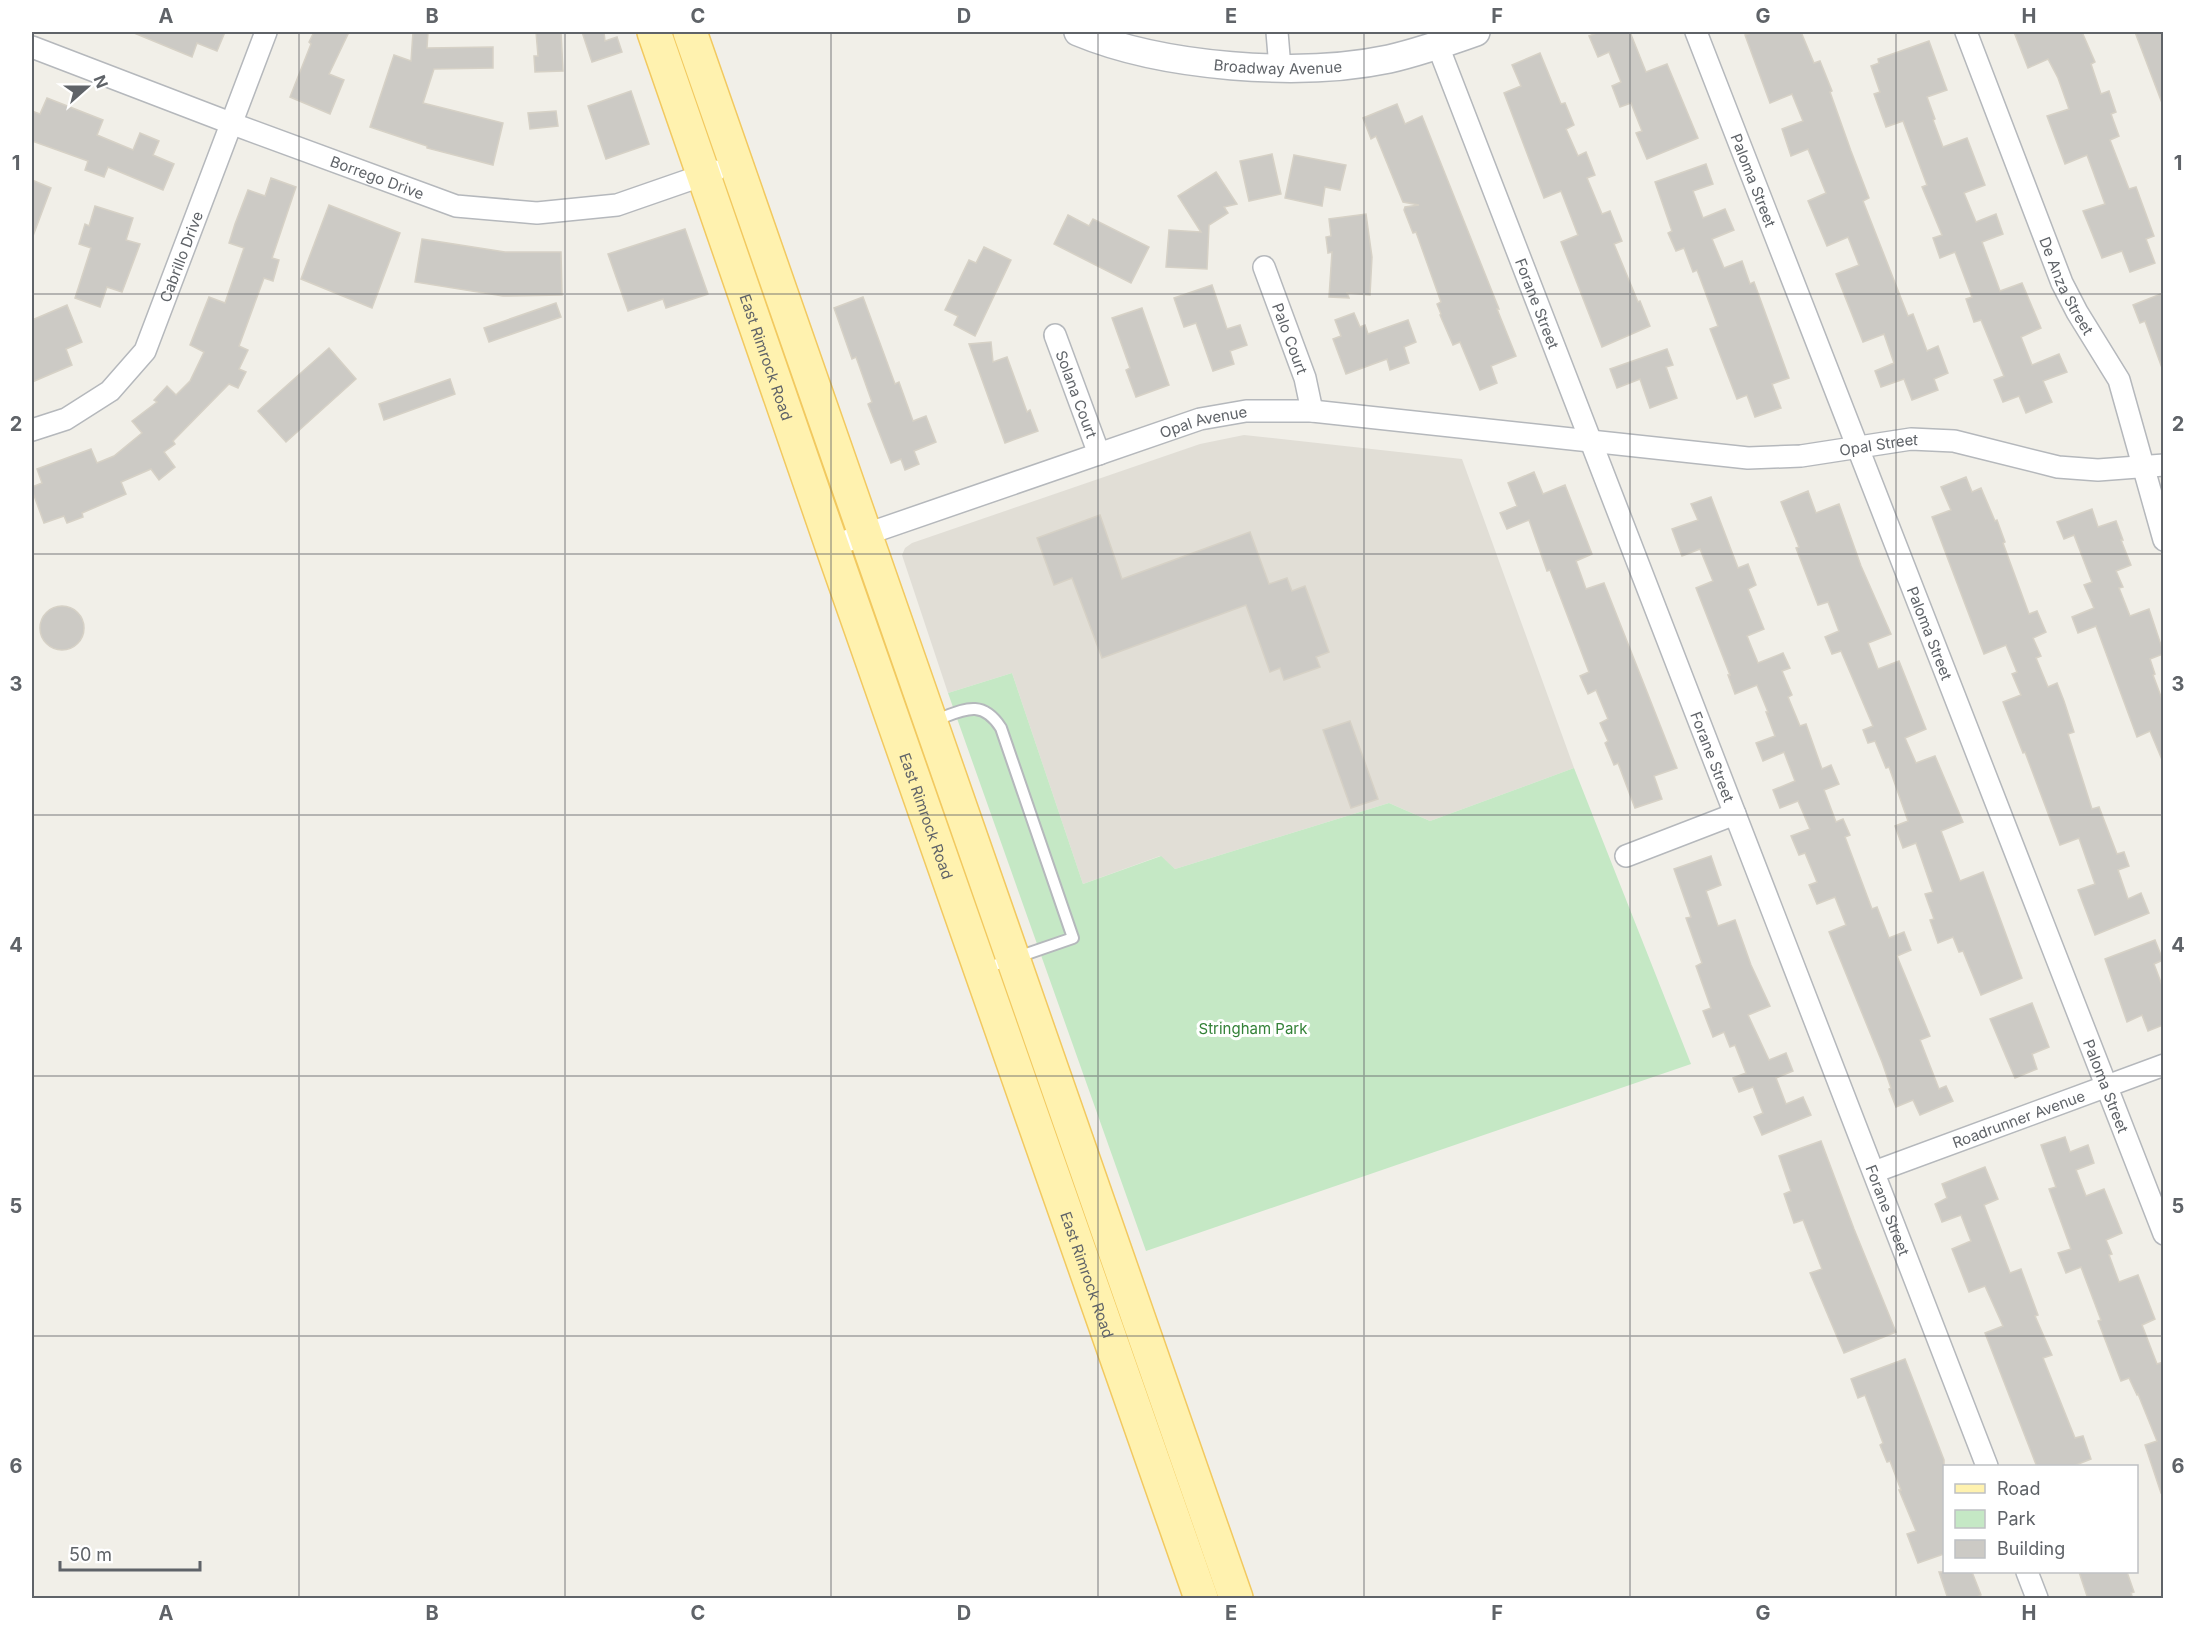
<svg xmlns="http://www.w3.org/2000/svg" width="2195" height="1630" font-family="Inter,sans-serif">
<rect width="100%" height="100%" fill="#f1efe8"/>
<polygon fill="#e1ded6" points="1244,435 1462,459 1574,768 1430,821 1389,803 1175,869 1160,856 1083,884 1012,673 948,693 902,555 905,548 912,543 1200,444"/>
<polygon fill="#c5e8c5" points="1012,673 1083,884 1161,856 1175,869 1389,803 1430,821 1574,768 1691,1064 1146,1251 948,693"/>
<g fill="#cccac5" stroke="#d6d1c6" stroke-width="1.5">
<polygon points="134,32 225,32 217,51 197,43 192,57 134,33"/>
<polygon points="314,32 349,32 329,74 344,80 330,114 290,97 311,44 309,42"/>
<polygon points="413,32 428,32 427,48 493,47 493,68 434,69 423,103 503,123 493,165 427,148 427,146 370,127 394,55 411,61"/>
<polygon points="536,32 561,32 563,71 535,72 534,56 538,56"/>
<polygon points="582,32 604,32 605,41 617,37 622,52 592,62"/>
<polygon points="1599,32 1630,32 1646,72 1667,64 1698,138 1647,159 1636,133 1642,131 1631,103 1620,107 1612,86 1621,82 1609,52 1598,57 1589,36"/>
<polygon points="1754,32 1801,32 1814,63 1820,61 1832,91 1830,92 1851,151 1869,198 1863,201 1908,316 1913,314 1927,351 1938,346 1948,373 1934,379 1938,390 1912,400 1904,379 1881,387 1875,371 1894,363 1884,334 1863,342 1836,274 1859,265 1848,237 1827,246 1808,201 1826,193 1808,149 1791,156 1782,129 1803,121 1792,94 1770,103 1745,35"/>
<polygon points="2014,32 2082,32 2095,62 2091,64 2101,94 2109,91 2116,112 2111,114 2119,136 2110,140 2129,189 2136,187 2154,236 2146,239 2155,263 2130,272 2122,251 2102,258 2083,211 2105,204 2087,155 2065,164 2047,116 2069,109 2058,78 2048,59 2028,68"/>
<polygon points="2135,32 2163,32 2163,103 2162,103"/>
<polygon points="1929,41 1947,90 1927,97 1935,119 1933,120 1943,147 1967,138 1985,185 1964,193 1976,222 1996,214 2003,234 1982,242 2000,291 2022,283 2041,328 2021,337 2032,365 2059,354 2067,372 2043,381 2052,402 2026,413 2019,396 2003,402 1994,380 2004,376 1981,320 1974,322 1966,299 1972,297 1955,252 1940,258 1933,238 1942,235 1922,187 1927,185 1903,121 1886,127 1874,94 1880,92 1871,66 1879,63 1878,59"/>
<polygon points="1540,53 1561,104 1565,103 1574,125 1566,129 1578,156 1586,152 1595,175 1587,178 1602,214 1610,211 1622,241 1614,244 1638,302 1640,301 1650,326 1602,347 1561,242 1578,235 1561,191 1544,198 1504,93 1521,86 1512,65"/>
<polygon points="631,91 649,144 606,159 588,106"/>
<polygon points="47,98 103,120 97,135 133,150 140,133 159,141 153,155 174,164 163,190 108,167 104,177 85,170 88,161 32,141 32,111 40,114"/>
<polygon points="1397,104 1405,124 1422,116 1499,309 1497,309 1516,356 1491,366 1497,383 1480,390 1460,342 1453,345 1440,315 1441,314 1437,304 1441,302 1416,232 1413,233 1404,210 1405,207 1419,205 1403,202 1376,136 1371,139 1363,118"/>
<polygon points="556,111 558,126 530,129 528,113"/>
<polygon points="1272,154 1281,194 1249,201 1240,161"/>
<polygon points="1294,155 1346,165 1340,190 1325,187 1322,206 1285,198"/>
<polygon points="1706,164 1713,184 1693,191 1703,218 1725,209 1734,230 1712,239 1724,268 1742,261 1750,284 1754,282 1789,378 1772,384 1781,408 1755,417 1747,395 1737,399 1710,329 1718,326 1697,270 1693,272 1684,248 1676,251 1668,233 1672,231 1655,182"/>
<polygon points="1216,172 1237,204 1224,207 1228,213 1209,225 1207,269 1166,267 1169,230 1201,232 1178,196"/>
<polygon points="271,178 296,187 272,258 279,260 273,281 264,278 239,346 248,350 239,369 246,372 238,388 229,384 173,441 175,444 164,452 175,467 159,480 151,469 121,482 126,494 82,513 83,517 67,523 64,516 44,523 32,490 32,487 42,483 37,469 91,449 97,463 114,456 142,433 132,421 157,402 154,400 167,386 176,395 190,381 204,352 190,345 209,297 225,303 244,248 229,243 235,224 248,190 265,196"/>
<polygon points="32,180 51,188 33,236 32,236"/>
<polygon points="329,205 400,233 372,308 301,279"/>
<polygon points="95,206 133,218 126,240 140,244 122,292 107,287 100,307 75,298 91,248 79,244 85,224 89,226"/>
<polygon points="1366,214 1372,257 1370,295 1347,293 1349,298 1329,297 1332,252 1328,253 1326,237 1331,236 1329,219"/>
<polygon points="1068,215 1089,226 1093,219 1149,247 1131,283 1054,244"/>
<polygon points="685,229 708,294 666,308 663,299 628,311 608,254"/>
<polygon points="422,239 505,252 561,252 562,295 503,296 415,282"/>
<polygon points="984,247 1011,260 975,336 954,325 958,316 945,310 969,260 976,263"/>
<polygon points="1212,285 1227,329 1240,325 1247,345 1230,351 1234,364 1213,371 1196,323 1184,327 1174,298"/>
<polygon points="2163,293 2163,368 2162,368 2145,321 2140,323 2133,305"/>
<polygon points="863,297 895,384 899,382 913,421 926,416 936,442 914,451 919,464 905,470 901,459 891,463 868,404 872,402 856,357 852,359 834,308"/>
<polygon points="556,303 561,317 489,342 484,328"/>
<polygon points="67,305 82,342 66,349 72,365 32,382 32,320"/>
<polygon points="1142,308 1169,385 1136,397 1126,370 1130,368 1112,318"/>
<polygon points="1354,313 1360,327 1365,325 1368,334 1408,320 1416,342 1404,347 1409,363 1390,370 1387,359 1346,374 1333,339 1341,336 1335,320"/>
<polygon points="991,342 993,362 1007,357 1027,412 1030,410 1038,431 1005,443 969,344"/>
<polygon points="329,348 356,379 286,442 258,411"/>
<polygon points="1667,349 1673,365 1666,367 1677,398 1650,408 1640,379 1617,388 1610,369"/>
<polygon points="450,379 455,394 384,420 379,404"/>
<polygon points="1534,472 1543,494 1565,485 1592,554 1576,561 1586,589 1604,583 1677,768 1654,776 1662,799 1635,808 1618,763 1614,765 1605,743 1608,741 1600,723 1608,719 1596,690 1588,694 1580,676 1589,672 1550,570 1547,571 1529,520 1507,529 1500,513 1517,506 1508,483"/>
<polygon points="1966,477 1972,492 1981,488 1995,521 1997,520 2005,542 2003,543 2029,614 2037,611 2046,632 2033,638 2041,656 2036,658 2048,687 2057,683 2064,701 2074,732 2068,734 2092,809 2099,807 2117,854 2124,852 2129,866 2118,870 2128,899 2141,893 2149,913 2095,935 2078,890 2095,884 2079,838 2060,845 2025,752 2023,753 2003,702 2021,695 2012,674 2017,672 2006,645 1984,654 1932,517 1951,510 1941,487"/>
<polygon points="1808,491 1816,513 1839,504 1861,566 1891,634 1868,643 1878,669 1899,661 1926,729 1905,738 1916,763 1935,756 1963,822 1941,831 1952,860 1960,881 1983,872 2022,978 1981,995 1963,951 1959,952 1953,937 1938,943 1930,920 1934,919 1925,894 1933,892 1916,843 1903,848 1895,826 1908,821 1889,767 1886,768 1875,741 1868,743 1863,730 1873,726 1841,651 1832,654 1825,637 1839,631 1828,602 1818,605 1796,548 1799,547 1781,502"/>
<polygon points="1711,497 1738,568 1748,564 1756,585 1748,589 1764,629 1747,636 1758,663 1783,653 1790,668 1782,671 1792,695 1788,697 1800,726 1806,724 1822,769 1831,765 1839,784 1824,790 1836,822 1843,819 1850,835 1845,837 1872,909 1877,907 1889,938 1904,932 1911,950 1897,956 1930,1036 1920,1040 1939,1089 1946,1086 1953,1101 1920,1115 1913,1100 1896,1107 1889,1089 1891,1088 1882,1062 1829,932 1846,925 1835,897 1817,904 1809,885 1817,882 1805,853 1799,855 1791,836 1810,829 1798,801 1780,808 1773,790 1795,781 1784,752 1763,761 1756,743 1775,736 1766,712 1768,712 1757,685 1735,694 1728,675 1730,675 1696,588 1713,581 1700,549 1682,556 1672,529 1698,520 1691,504"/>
<polygon points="2092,509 2098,527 2116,521 2123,540 2121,540 2131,565 2116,571 2123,587 2119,588 2130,616 2149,609 2163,651 2163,654 2150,659 2155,674 2153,675 2163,702 2163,762 2150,731 2137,737 2096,626 2078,633 2072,617 2094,608 2084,585 2092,582 2074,535 2064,539 2057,522"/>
<polygon points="1100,515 1122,579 1250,532 1269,584 1287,578 1292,591 1305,586 1329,652 1316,657 1320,667 1284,680 1280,668 1270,672 1246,605 1102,658 1072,578 1054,585 1037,538"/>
<circle cx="62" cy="628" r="22"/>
<polygon points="1350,721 1378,799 1351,808 1323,730"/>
<polygon points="1711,856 1721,885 1706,891 1718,926 1735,920 1751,965 1770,1006 1748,1015 1769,1060 1786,1053 1793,1071 1776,1078 1786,1104 1803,1097 1811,1115 1762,1135 1754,1117 1763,1113 1753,1087 1739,1092 1733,1078 1746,1073 1735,1045 1730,1047 1724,1032 1713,1037 1703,1011 1711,1008 1696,966 1702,963 1686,918 1691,917 1674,869"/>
<polygon points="2155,940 2163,960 2154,964 2163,988 2163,1025 2148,1031 2142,1015 2127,1022 2105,959"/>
<polygon points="2032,1003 2049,1047 2032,1054 2037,1069 2015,1078 1990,1019"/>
<polygon points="2065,1137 2070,1152 2088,1145 2094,1163 2076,1170 2086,1196 2104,1189 2122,1233 2106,1240 2112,1254 2109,1255 2119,1282 2138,1275 2155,1319 2142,1325 2157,1364 2163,1362 2163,1492 2161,1493 2145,1445 2157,1441 2138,1394 2137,1395 2129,1378 2121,1381 2098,1321 2101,1320 2081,1267 2066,1273 2058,1253 2071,1249 2049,1189 2056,1187 2041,1145"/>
<polygon points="1821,1141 1854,1229 1896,1332 1844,1353 1810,1273 1822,1269 1803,1220 1794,1223 1784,1194 1791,1191 1779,1156"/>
<polygon points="1985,1167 1998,1199 1984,1205 2010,1273 2021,1269 2038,1315 2035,1316 2052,1355 2043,1358 2075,1438 2083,1436 2091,1459 2071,1467 2037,1467 1985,1333 2003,1326 1985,1286 1969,1292 1952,1249 1971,1241 1961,1215 1942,1222 1935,1204 1947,1198 1942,1184"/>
<polygon points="1905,1359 1944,1460 1944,1554 1918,1563 1907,1534 1916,1531 1899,1490 1901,1490 1890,1461 1887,1462 1880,1445 1883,1443 1865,1395 1858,1398 1851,1379"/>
<polygon points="1939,1572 1972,1572 1981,1595 1973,1599 1948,1599"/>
<polygon points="2079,1572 2127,1572 2134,1592 2131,1593 2133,1599 2088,1599"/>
</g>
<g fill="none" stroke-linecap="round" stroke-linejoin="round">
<defs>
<path id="service" d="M933,721C962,711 981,697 1001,728L1073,938L983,969"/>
<g id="minor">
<polyline points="1277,32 1280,68"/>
<path id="s1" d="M1696,32L2164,1234"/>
<path id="s2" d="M1966,32L2062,283L2077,312L2119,380L2164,540"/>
<path id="s3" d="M1438,46L1987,1466"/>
<path id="s4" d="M32,47L233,124L456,206L537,213L617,205L715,171"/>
<path id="s5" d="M1264,267L1305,378L1312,411"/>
<path id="s6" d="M1055,335L1099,454"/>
<path id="s7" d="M32,430L66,419L110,391L145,351L266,32"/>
<path id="s8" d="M832,546L1200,419L1246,411H1312L1748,458L1801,456L1911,439L1954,441L2058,467L2098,470L2164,465"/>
<polyline points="1626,856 1735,814"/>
<path id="s9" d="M1874,1172L2164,1065"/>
<polyline points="2027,1572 2037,1598"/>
</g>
<g id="tertiary">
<path id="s10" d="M1078,32C1162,67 1299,78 1389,59C1419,52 1448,42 1476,32"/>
</g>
<g id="primary">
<path id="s11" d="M654,32L832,546L1201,1598"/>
<polyline points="690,32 1236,1598"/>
</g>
</defs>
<use href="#service" stroke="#b5b8bc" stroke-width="14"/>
<use href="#minor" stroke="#b5b8bc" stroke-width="24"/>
<use href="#tertiary" stroke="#b5b8bc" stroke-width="30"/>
<use href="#primary" stroke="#f2c960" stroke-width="36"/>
<use href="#service" stroke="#fff" stroke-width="10"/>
<use href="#minor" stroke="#fff" stroke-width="21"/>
<use href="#tertiary" stroke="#fff" stroke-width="27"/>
<use href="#primary" stroke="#fff2af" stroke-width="33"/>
</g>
<path fill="none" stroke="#5f6368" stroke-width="1.5" stroke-opacity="0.55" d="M299,32V1598M565,32V1598M831,32V1598M1098,32V1598M1364,32V1598M1630,32V1598M1896,32V1598M32,294H2164M32,554H2164M32,815H2164M32,1076H2164M32,1336H2164"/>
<g text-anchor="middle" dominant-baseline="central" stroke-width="6" stroke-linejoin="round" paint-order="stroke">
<g font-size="15" fill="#5f6368" stroke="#fff">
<text stroke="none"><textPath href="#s10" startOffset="204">Broadway Avenue</textPath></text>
<text stroke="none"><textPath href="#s4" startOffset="369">Borrego Drive</textPath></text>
<text stroke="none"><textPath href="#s1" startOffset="159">Paloma Street</textPath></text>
<text stroke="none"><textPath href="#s7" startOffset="242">Cabrillo Drive</textPath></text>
<text stroke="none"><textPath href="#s2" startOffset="273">De Anza Street</textPath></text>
<text stroke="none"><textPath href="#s3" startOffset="276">Forane Street</textPath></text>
<text stroke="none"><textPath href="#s5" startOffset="76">Palo Court</textPath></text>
<text stroke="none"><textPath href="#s11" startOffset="344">East Rimrock Road</textPath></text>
<text stroke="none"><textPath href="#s6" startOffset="63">Solana Court</textPath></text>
<text stroke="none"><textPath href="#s8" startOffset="392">Opal Avenue</textPath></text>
<text stroke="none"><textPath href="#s8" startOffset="1072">Opal Street</textPath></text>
<text stroke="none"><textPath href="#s1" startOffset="645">Paloma Street</textPath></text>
<text stroke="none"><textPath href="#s3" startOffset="762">Forane Street</textPath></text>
<text stroke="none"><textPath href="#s11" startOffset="830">East Rimrock Road</textPath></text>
<text stroke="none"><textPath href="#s1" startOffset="1131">Paloma Street</textPath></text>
<text stroke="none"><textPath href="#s9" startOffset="154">Roadrunner Avenue</textPath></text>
<text stroke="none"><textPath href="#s3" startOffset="1248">Forane Street</textPath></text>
<text stroke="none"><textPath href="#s11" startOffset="1316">East Rimrock Road</textPath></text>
</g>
<g font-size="15" fill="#348238" stroke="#fff">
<text x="1253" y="1028">Stringham Park</text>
</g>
</g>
<rect width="2195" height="1630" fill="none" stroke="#ffffff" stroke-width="66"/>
<rect x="1943" y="1465" width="195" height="108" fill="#ffffff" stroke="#bfc1c3" stroke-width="1.5"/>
<rect x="1955" y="1484" width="30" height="9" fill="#fff2af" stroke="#bfc1c3" stroke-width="1.5"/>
<text x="1997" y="1495" font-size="18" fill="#5f6368">Road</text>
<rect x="1955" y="1510" width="30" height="18" fill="#c5e8c5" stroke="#bfc1c3" stroke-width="1.5"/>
<text x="1997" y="1525" font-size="18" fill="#5f6368">Park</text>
<rect x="1955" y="1540" width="30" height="18" fill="#cccac5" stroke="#bfc1c3" stroke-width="1.5"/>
<text x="1997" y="1555" font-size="18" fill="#5f6368">Building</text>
<g transform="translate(87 87) rotate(69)" stroke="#ffffff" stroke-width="4.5" paint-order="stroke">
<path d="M0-4.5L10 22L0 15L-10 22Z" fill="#5f6368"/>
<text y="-9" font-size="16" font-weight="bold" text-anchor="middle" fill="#5f6368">N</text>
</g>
<path d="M60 1561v9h140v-9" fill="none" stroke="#5f6368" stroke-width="3"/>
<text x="69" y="1561" font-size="18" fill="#5f6368" stroke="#ffffff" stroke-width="4.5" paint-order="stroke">50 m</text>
<rect x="33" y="33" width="2129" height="1564" fill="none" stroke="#5f6368" stroke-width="2"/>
<g font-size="20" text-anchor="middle" font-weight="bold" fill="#5f6368">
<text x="166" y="23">A</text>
<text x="432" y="23">B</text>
<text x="698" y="23">C</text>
<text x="964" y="23">D</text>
<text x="1231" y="23">E</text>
<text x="1497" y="23">F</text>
<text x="1763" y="23">G</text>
<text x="2029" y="23">H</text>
<text x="16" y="170">1</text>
<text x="2178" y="170">1</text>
<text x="16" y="431">2</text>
<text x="2178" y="431">2</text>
<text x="16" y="691">3</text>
<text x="2178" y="691">3</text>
<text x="16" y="952">4</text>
<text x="2178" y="952">4</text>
<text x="16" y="1213">5</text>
<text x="2178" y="1213">5</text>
<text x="16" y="1473">6</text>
<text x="2178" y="1473">6</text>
<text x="166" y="1620">A</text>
<text x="432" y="1620">B</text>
<text x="698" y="1620">C</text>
<text x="964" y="1620">D</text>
<text x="1231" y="1620">E</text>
<text x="1497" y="1620">F</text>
<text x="1763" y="1620">G</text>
<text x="2029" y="1620">H</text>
</g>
</svg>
